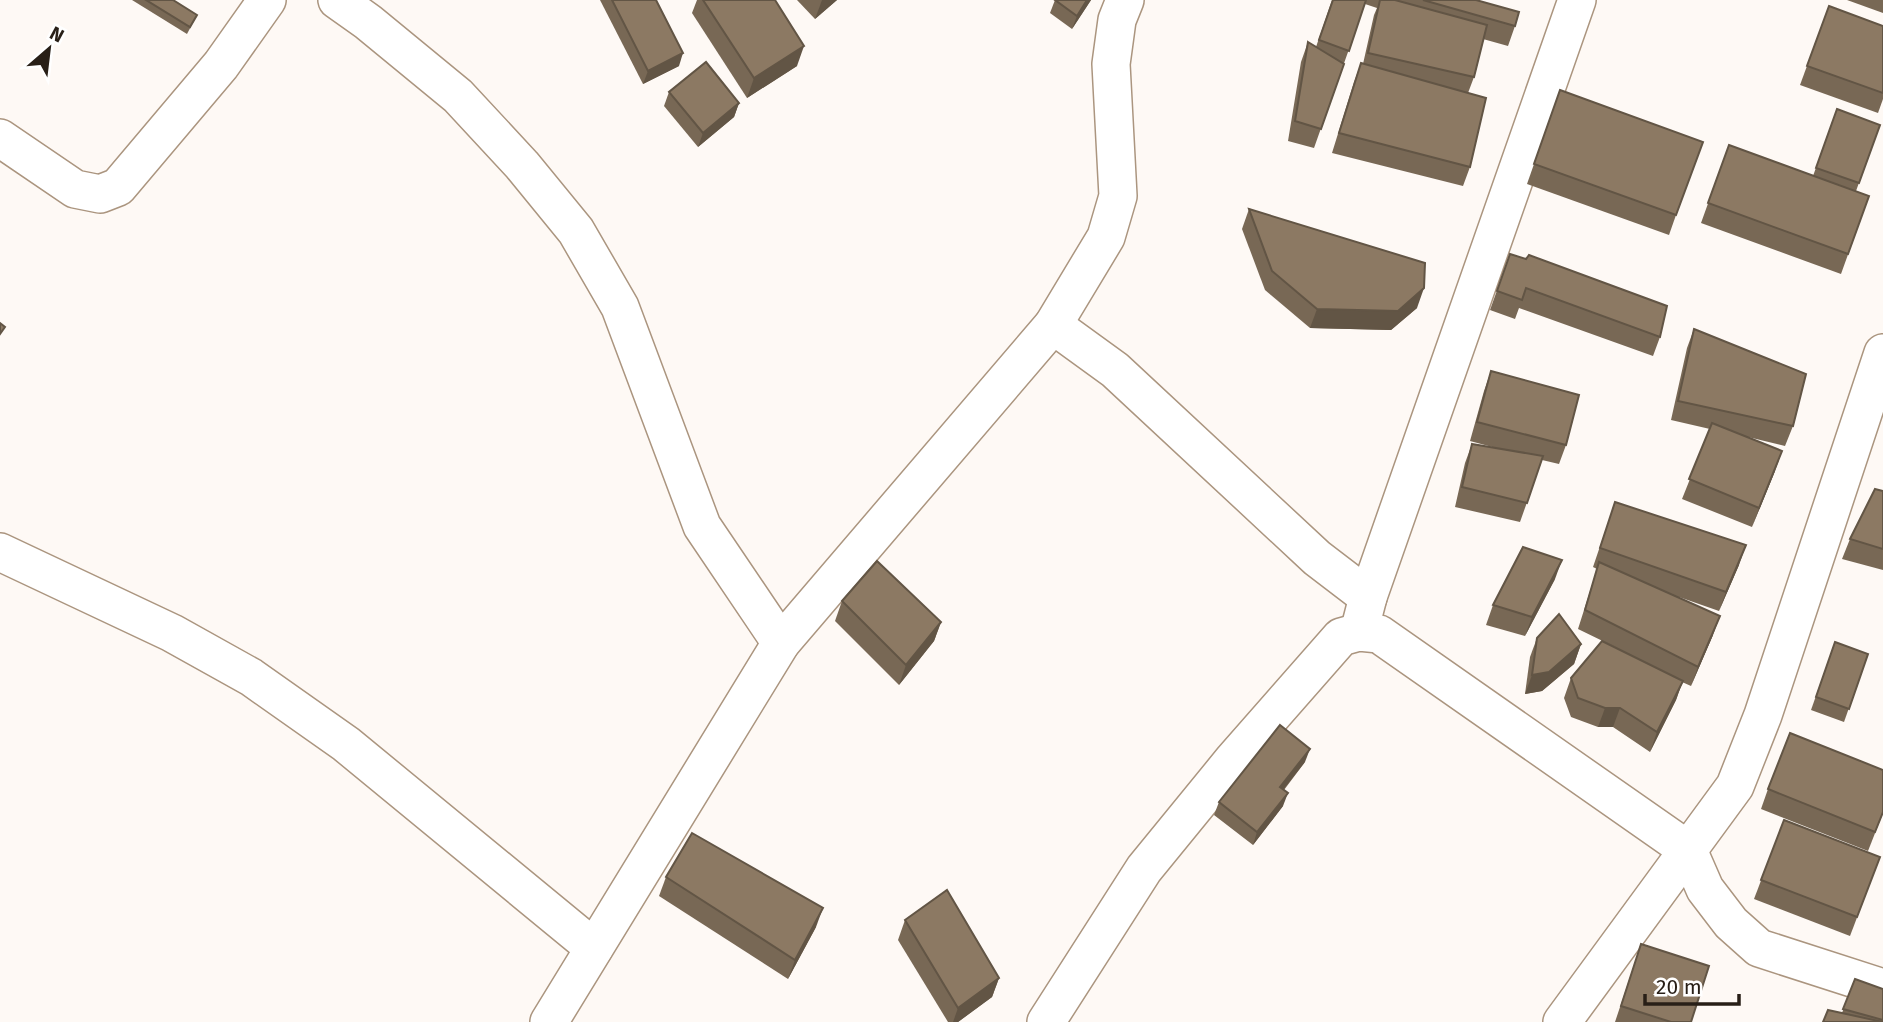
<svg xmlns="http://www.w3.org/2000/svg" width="1883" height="1022" font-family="'Fira Sans',sans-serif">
<rect width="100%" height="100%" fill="#fef9f5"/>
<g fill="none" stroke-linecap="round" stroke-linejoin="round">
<defs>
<g id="minor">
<polyline points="337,0 368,22 458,96 522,165 576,231 620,307 702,526 781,643"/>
<polyline points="0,138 75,189 100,194 118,187 221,65 267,0"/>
<polyline points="1053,325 1115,370 1317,558 1368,597"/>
<polyline points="0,552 172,633 251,677 346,744 594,948"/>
<polyline points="1359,632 1368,597 1577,0"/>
<polyline points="549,1022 781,643 1053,325 1106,237 1118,196 1111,64 1117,20 1125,0"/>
<polyline points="1046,1022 1144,869 1233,760 1341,637 1359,632 1379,634 1688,850 1705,889 1731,923 1759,948 1883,988"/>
<polyline points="1562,1022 1735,786 1763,715 1883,353"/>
</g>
</defs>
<use href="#minor" stroke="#ab957f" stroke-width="40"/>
<use href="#minor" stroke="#fff" stroke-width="37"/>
</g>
<g fill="#786855">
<polygon points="132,0 173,0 197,15 187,34"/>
<polygon points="600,0 656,0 679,66 643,84"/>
<polygon points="697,0 775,0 797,66 747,98 692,13"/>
<polygon points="797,0 837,0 815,19"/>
<polygon points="1055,0 1091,0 1072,29 1050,13"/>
<polygon points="1332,0 1476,0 1515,26 1508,46 1483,39 1474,77 1468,93 1470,167 1463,186 1332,153 1354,82 1361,63 1363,64 1374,15 1377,8 1365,4 1314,148 1288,141 1301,62 1308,42 1316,47"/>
<polygon points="1847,0 1883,0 1883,13"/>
<polygon points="1829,6 1883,26 1883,99 1878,113 1800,85"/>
<polygon points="1560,90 1676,215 1669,235 1527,184"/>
<polygon points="669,92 739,103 734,117 698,147 664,106"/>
<polygon points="1837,109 1880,125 1856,191 1869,196 1841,274 1701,223 1729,145 1813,176"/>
<polygon points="1249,209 1417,308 1391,330 1310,328 1265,290 1242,229"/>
<polygon points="1510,254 1660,337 1653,356 1519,308 1515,319 1490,310"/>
<polygon points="1694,329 1793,426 1785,446 1748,437 1775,471 1752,527 1682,499 1710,429 1671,420 1687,348"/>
<polygon points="1491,371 1566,445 1559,464 1542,460 1520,522 1455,507 1465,463 1472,444 1496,448 1470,441 1484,391"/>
<polygon points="1883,491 1883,570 1842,559 1850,539"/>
<polygon points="1615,502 1739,565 1719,611 1679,597 1713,635 1691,686 1682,682 1676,700 1650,752 1613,727 1598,727 1571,717 1564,698 1571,678 1615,647 1578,629 1597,569 1593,567"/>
<polygon points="1555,579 1525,636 1486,625 1493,605"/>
<polygon points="842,601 941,622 934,641 899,685 835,621"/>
<polygon points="1537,638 1581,644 1574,664 1542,691 1525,694 1530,657"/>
<polygon points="1835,642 1868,654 1844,722 1811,710"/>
<polygon points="1305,762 1284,790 1283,806 1253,845 1214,815 1219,802"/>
<polygon points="1768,789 1883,813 1868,851 1761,809"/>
<polygon points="1784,820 1880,857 1850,936 1754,899"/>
<polygon points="666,877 816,927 788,979 659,896"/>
<polygon points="905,920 999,978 992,997 958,1022 948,1022 898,940"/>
<polygon points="1641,944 1691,1022 1615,1022"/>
<polygon points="1855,979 1883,989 1883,1022 1842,1013"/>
</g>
<g fill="#625545">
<polygon points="822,0 837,0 815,19"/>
<polygon points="1087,0 1091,0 1072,29 1077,16"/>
<polygon points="804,46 797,66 747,98 754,78"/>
<polygon points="683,53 679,66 643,84 648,71"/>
<polygon points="739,103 734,117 698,147 703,133"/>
<polygon points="1424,288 1417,308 1391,330 1310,328 1317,309"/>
<polygon points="1782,451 1775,471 1752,527 1759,508"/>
<polygon points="1746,545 1739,565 1719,611 1726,592"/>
<polygon points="1562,560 1555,579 1525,636 1532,617"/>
<polygon points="1720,616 1713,635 1691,686 1698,667"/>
<polygon points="941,622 934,641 899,685 906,665"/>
<polygon points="1581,644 1574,664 1542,691 1525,694 1532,675"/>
<polygon points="1683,681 1676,700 1650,752 1657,732"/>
<polygon points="1605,708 1620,708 1613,727 1598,727"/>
<polygon points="1310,749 1305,762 1275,800 1280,787"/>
<polygon points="1288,793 1283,806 1253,845 1257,832"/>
<polygon points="823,908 816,927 788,979 795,960"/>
<polygon points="999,978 992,997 958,1022 953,1022 958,1008"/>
</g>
<g fill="#8c7963" stroke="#625545" stroke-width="2">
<polygon points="146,0 173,0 197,15 190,27"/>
<polygon points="612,0 656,0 683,53 648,71"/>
<polygon points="703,0 775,0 804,46 754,78"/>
<polygon points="1055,0 1087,0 1077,16"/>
<polygon points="1333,0 1366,0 1349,51 1319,40"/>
<polygon points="1380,0 1395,0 1487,25 1474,77 1368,53"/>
<polygon points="1423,0 1476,0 1519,12 1515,26"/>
<polygon points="1829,6 1883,26 1883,93 1807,66"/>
<polygon points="1308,42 1344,64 1321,129 1295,121"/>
<polygon points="706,62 739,103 703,133 669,92"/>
<polygon points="1361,63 1486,98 1470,167 1339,133"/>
<polygon points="1560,90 1703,142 1676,215 1534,164"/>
<polygon points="1837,109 1880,125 1859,183 1816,168"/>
<polygon points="1729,145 1869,196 1848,254 1708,203"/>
<polygon points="1249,209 1425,263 1424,288 1398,311 1317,309 1272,271"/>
<polygon points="1510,254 1526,259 1529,255 1667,306 1660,337 1526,288 1522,300 1497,291"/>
<polygon points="0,323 5,327 0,334"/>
<polygon points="1694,329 1806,374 1793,426 1678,401"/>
<polygon points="1491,371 1579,395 1566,445 1477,422"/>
<polygon points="1712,423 1782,451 1759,508 1689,479"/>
<polygon points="1472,444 1543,456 1527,503 1462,487"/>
<polygon points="1875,489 1883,491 1883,549 1850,539"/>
<polygon points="1615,502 1746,545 1726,592 1600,548"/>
<polygon points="1523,547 1562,560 1532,617 1493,605"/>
<polygon points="877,561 941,622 906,665 842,601"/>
<polygon points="1599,562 1720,616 1698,667 1585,610"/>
<polygon points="1559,614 1581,644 1549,672 1532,675 1537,638"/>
<polygon points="1602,641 1683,681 1657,732 1620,708 1605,708 1578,698 1571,678"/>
<polygon points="1835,642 1868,654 1849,709 1816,697"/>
<polygon points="1280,725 1310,749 1280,787 1288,793 1257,832 1219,802"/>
<polygon points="1790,733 1883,770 1883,812 1875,832 1768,789"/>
<polygon points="1784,820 1880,857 1857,917 1761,880"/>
<polygon points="692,833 823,908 795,960 666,877"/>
<polygon points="947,890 999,978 958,1008 905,920"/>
<polygon points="1641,944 1709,966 1691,1022 1671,1022 1621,1006"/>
<polygon points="1855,979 1883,989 1883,1020 1843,1009"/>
<polygon points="1828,1010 1883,1022 1823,1022"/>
</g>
<g transform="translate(49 49) rotate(28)" stroke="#ffffff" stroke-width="5" paint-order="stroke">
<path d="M0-5L12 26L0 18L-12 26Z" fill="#281f17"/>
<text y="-10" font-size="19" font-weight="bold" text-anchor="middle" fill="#281f17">N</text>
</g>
<path d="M1645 994v10h94v-10" fill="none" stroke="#281f17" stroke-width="3.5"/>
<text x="1656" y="994" font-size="21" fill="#281f17" stroke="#ffffff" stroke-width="5" paint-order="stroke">20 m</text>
</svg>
